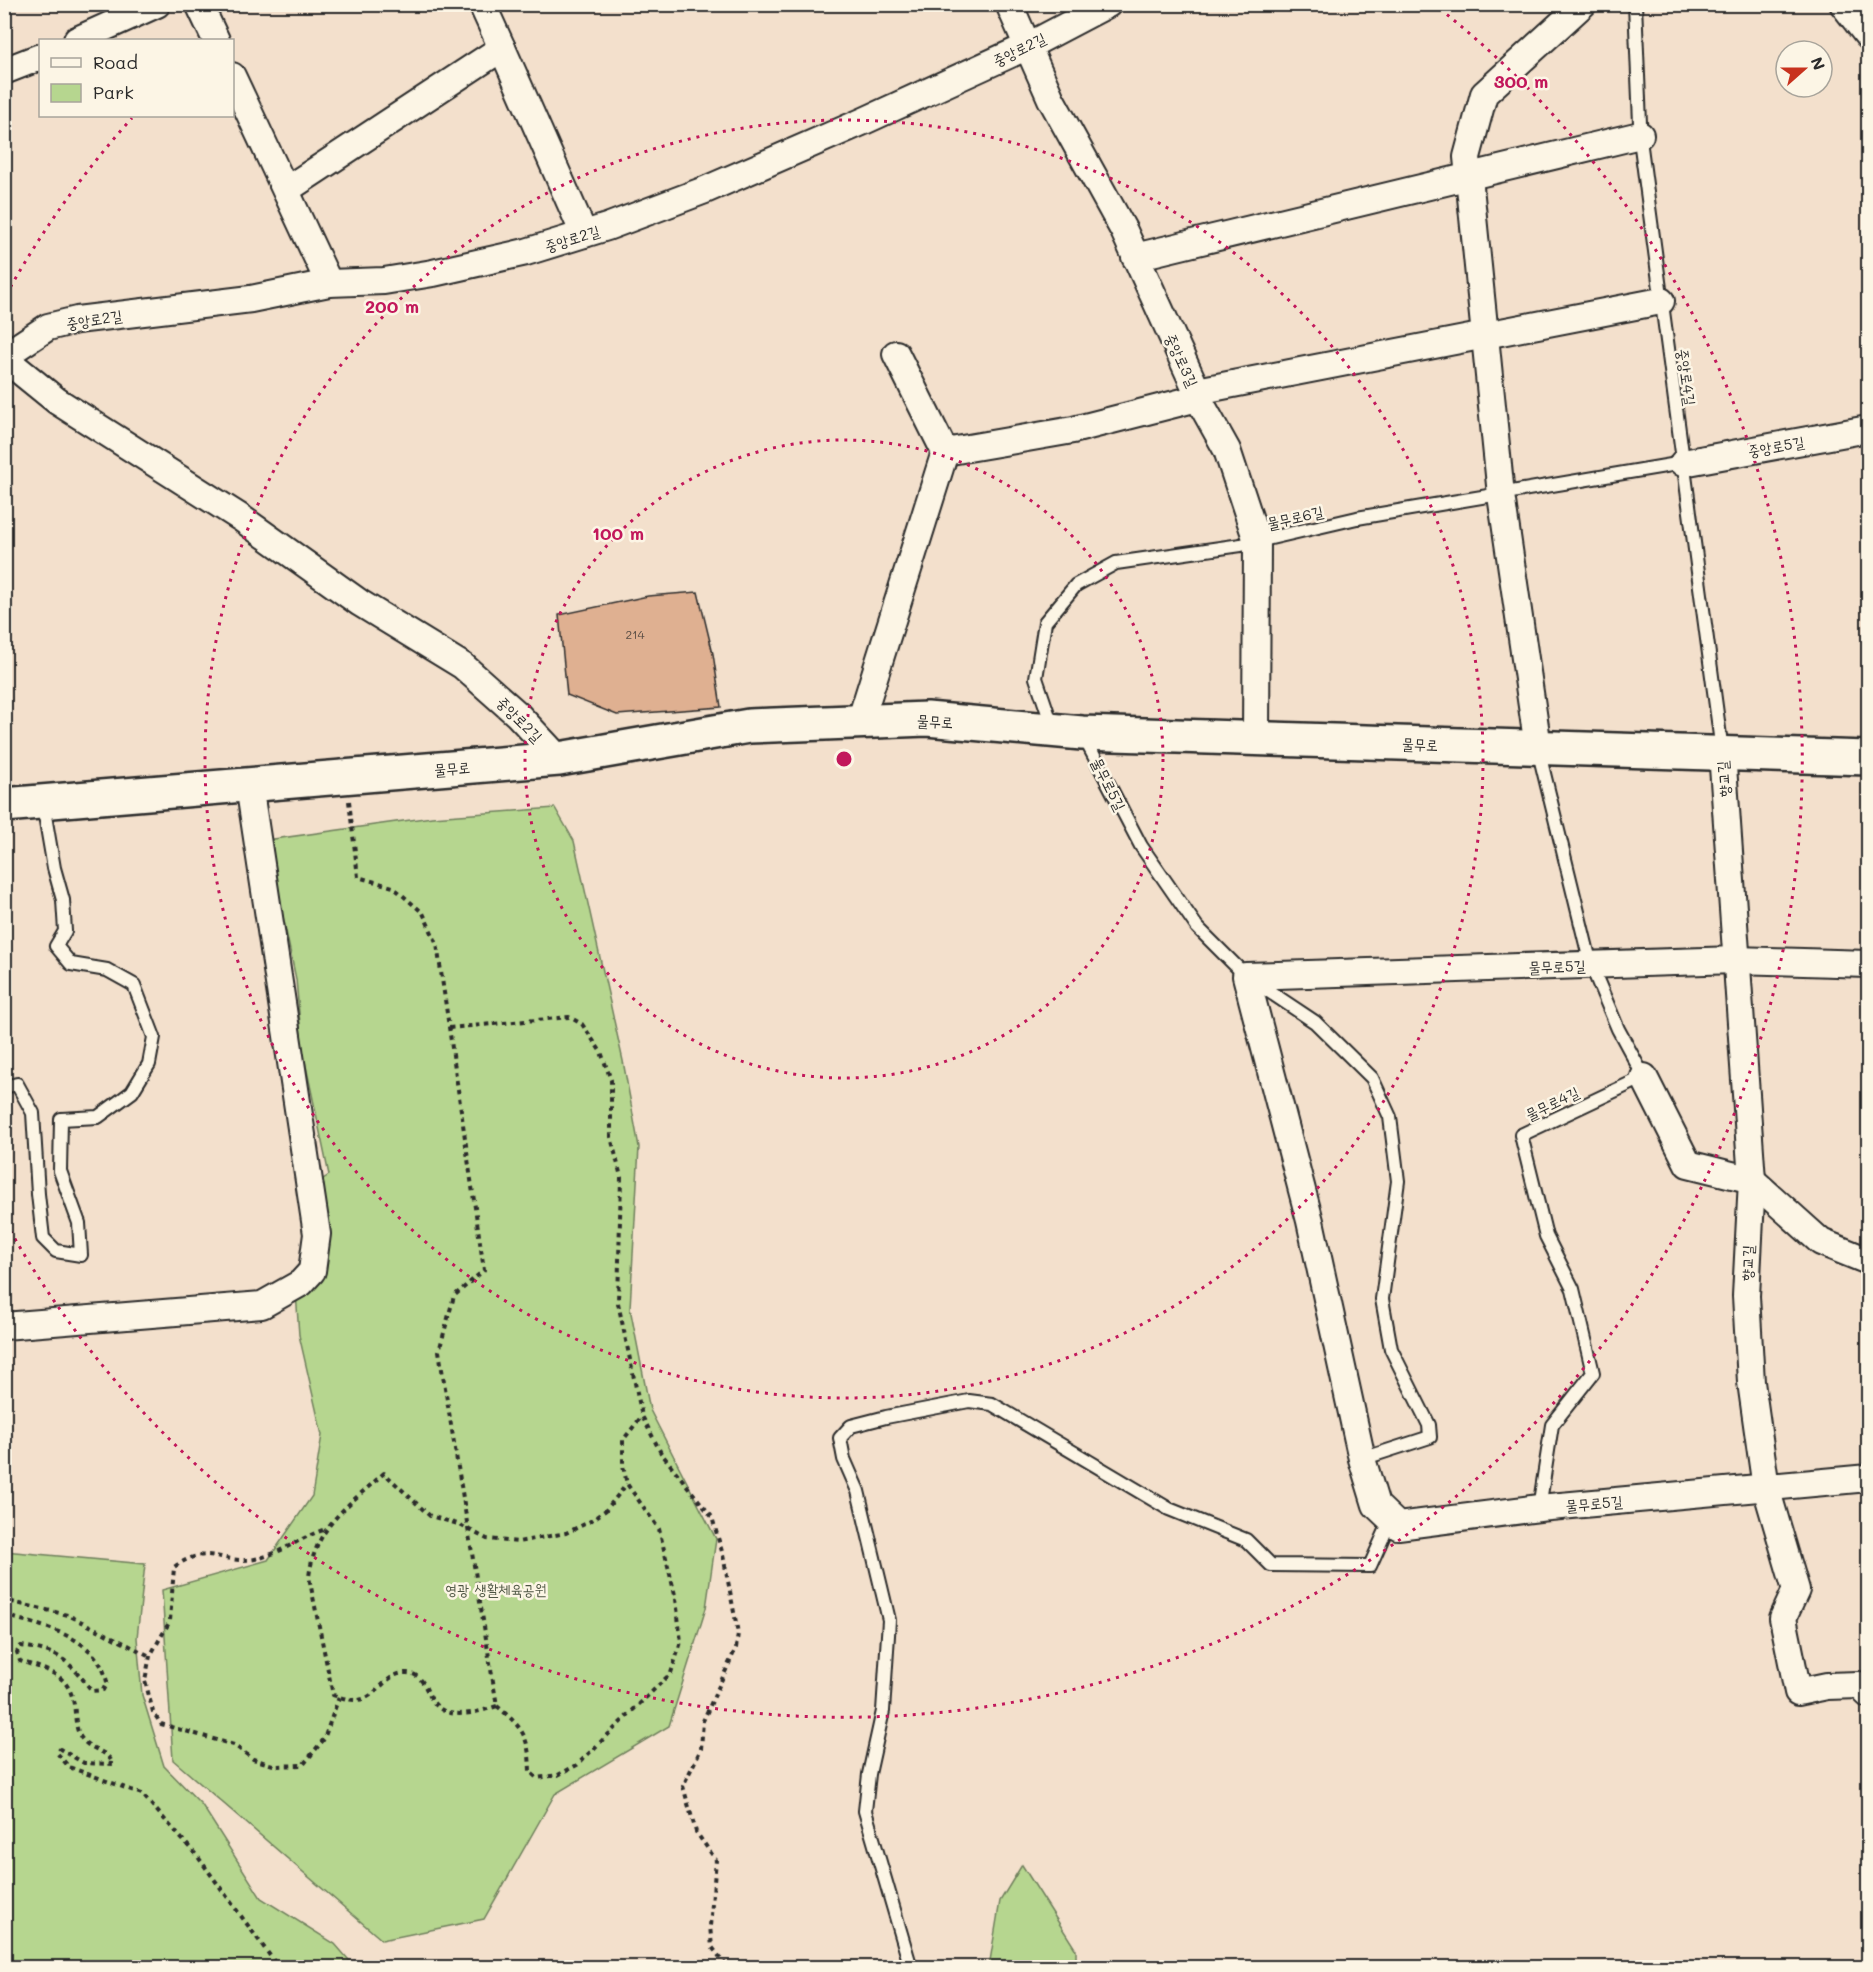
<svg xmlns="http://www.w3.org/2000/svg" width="1873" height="1972" font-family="Mali,'Poor Story',sans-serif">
<rect width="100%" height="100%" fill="#f3e0cc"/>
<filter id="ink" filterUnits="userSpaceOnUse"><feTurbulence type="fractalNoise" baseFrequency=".0167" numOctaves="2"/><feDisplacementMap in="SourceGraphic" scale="12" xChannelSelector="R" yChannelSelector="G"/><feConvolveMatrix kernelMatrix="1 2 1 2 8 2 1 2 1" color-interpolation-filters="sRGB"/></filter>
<g filter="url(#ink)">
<g fill="#b6d68f" stroke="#70805d" stroke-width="1.5">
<polygon points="555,808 574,841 623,1061 639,1147 630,1308 650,1410 716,1539 706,1608 669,1726 555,1794 484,1919 382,1940 173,1760 162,1590 268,1560 312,1496 322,1435 299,1335 296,1292 322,1274 302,1193 329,1175 302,1047 296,979 267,840 432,817"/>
<polygon points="4,1551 145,1564 137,1638 142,1695 164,1766 202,1805 261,1898 335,1944 355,1967 5,1967"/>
<polygon points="1022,1865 1076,1950 1076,1967 989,1967 1000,1901"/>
</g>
<polygon fill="#dfb091" stroke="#2b2b2b" stroke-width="1.5" points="698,592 713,654 721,707 617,715 567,695 559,615 648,596"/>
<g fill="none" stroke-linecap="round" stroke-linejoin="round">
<defs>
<g id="lane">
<polyline points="1635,4 1641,147 1722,751"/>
<polyline points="1053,728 1036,678 1045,622 1076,585 1116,563 1241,545 1357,518 1683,463"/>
<polyline points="1084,737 1141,846 1197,927 1246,976 1315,1022 1372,1078 1390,1117 1398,1181 1382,1299 1391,1349 1429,1425 1430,1437 1362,1459"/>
<polyline points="1538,749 1591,965 1618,1029 1644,1077 1521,1135 1546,1236 1573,1289 1593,1373 1552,1425 1539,1508"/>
<polyline points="4,1087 17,1084 33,1113 38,1194 43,1238 56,1251 81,1255 79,1223 60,1171 61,1119 98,1117 132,1092 149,1064 154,1037 134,985 107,970 71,964 56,946 65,931 63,900 54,868 43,804"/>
<polyline points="911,1968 865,1811 869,1774 883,1711 889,1620 858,1491 844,1459 840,1438 851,1426 886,1417 969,1401 992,1404 1169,1509 1246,1540 1271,1565 1370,1566 1391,1519"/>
</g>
<g id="street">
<polyline points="199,4 216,40"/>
<polyline points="1009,4 1051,99 1124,231 1197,391 1198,398 1227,450 1257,541 1256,739"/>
<polyline points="1843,4 1868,36"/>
<polyline points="77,40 157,4"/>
<polyline points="502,48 584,234"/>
<polyline points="4,71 40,57"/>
<polyline points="232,76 329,283"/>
<polyline points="286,190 502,48 482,4"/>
<polyline points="1135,257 1640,135"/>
<polyline points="896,354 945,452"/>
<polyline points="4,356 48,327 77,320 251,299 329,283 384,281 433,273 526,252 607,227 705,190 864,121 1028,46 1108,4"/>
<polyline points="4,358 57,401 241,518 360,603 463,666 517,714 559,759"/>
<polyline points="1197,391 1661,301"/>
<polyline points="1683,463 1868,429"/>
<polyline points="860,722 945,452 1073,430 1198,398"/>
<polyline points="1538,747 1501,495 1467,157 1484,94 1583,4"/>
<polyline points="1722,752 1752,1180 1746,1296 1751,1382 1766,1488 1796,1590 1783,1618 1798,1692 1827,1686 1859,1685 1868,1694"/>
<polyline points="1868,964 1735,960 1246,976 1310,1221 1362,1459 1376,1505 1398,1526 1539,1508 1868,1478"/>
<polyline points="1644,1077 1688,1164 1752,1180 1821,1242 1868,1261"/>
<polyline points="4,1326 262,1305 301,1283 312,1271 317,1234 249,785"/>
</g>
<polyline id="secondary" points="4,805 559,759 749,726 927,719 1082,733 1868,758"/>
</defs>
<use href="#lane" stroke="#2b2b2b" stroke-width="16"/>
<use href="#street" stroke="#2b2b2b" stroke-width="30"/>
<use href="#secondary" stroke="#2b2b2b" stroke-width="38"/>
<g stroke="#2b2b2b" stroke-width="4" stroke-dasharray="4.5 4.5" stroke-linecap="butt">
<path d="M349,801L358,877L393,887L423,913L437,944L484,1270L454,1296L439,1351L497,1706C524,1729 529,1737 530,1772L537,1778L558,1775L577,1765L671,1673L681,1642L676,1599L659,1529L627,1484L623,1466V1440L642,1416"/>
<polyline points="449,1028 569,1017 582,1024 601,1052 611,1080 611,1137 621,1177 618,1303 642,1416 661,1453 712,1517 723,1555 738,1633 736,1648 703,1721 701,1749 683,1786 696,1832 716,1860 710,1926 712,1947 728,1968"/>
<path d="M323,1530C299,1538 281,1554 255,1559C221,1565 210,1542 174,1567L170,1621L150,1656L145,1680L153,1712L161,1724L234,1745L253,1759L276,1766L303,1765L324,1739L339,1697"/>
<polyline points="4,1595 12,1602 68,1615 150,1656"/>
<path d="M4,1615C43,1627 97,1635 107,1682L103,1690L92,1691C68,1660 61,1652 21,1646L17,1652L20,1661C53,1672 72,1675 75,1713C76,1722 76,1731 82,1739C91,1751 107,1749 113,1764L84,1763L60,1749L57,1753L69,1767L142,1794L198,1857L279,1968"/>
<path d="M497,1706C413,1735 440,1675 407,1673C384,1672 377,1701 355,1700C348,1700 340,1697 333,1695L309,1577C315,1526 348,1506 384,1473L430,1516L458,1524L487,1539L518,1542L566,1533L589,1522L606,1510L627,1484"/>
</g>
<use href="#lane" stroke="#fcf5e5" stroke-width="12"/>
<use href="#street" stroke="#fcf5e5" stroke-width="26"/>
<use href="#secondary" stroke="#fcf5e5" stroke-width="33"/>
</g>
</g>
<g fill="none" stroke="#c2185b" stroke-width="3" stroke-dasharray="3 6">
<circle cx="844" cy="759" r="319"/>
<circle cx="844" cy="759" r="639"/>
<path d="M6 295A958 958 0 0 1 132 118M1440 9A958 958 0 1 1 6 1223"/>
</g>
<g text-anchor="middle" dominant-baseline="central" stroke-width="5" stroke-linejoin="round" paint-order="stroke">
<g font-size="12" fill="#584c44">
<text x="635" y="634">214</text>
</g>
<g font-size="15" fill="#2b2b2b" stroke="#fcf5e5">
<text transform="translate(1019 49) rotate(-26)">중앙로2길</text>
<text transform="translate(572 238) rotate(-17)">중앙로2길</text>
<text transform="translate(94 319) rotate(-9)">중앙로2길</text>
<text transform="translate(1182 360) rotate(65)">중앙로3길</text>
<text transform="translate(1687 377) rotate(82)">중앙로4길</text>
<text transform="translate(1776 446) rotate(-10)">중앙로5길</text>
<text transform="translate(1295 517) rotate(-13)">물무로6길</text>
<text transform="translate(520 719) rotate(45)">중앙로2길</text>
<text transform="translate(935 721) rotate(3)">물무로</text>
<text transform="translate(1420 744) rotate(2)">물무로</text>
<text transform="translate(452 768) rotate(-5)">물무로</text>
<text transform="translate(1723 779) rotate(-94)">향교길</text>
<text transform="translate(1109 784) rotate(63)">물무로5길</text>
<text transform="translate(1557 966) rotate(-2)">물무로5길</text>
<text transform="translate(1552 1103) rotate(-26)">물무로4길</text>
<text transform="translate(1747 1263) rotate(-88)">향교길</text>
<text transform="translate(1594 1503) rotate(-5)">물무로5길</text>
</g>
<g font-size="15" fill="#4e5644" stroke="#fcf5e5">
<text x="496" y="1589">영광 생활체육공원</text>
</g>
</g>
<circle cx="844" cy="759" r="9" fill="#c2185b" stroke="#fcf5e5" stroke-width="3"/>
<g font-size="18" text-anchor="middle" font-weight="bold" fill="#c2185b" stroke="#fcf5e5" stroke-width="5" stroke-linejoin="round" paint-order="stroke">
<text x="1521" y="88">300 m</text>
<text x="392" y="313">200 m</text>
<text x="618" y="540">100 m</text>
</g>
<rect width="1873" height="1972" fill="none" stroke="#fcf5e5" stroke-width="24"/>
<rect x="12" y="12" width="1849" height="1948" fill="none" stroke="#2b2b2b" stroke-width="2" filter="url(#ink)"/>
<rect x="39" y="39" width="195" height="78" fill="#fcf5e5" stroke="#a8a49b" stroke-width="1.5"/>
<rect x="51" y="58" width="30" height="9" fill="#fcf5e5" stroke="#a8a49b" stroke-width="1.5"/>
<text x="93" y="69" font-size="18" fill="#2b2b2b">Road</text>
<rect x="51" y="84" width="30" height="18" fill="#b6d68f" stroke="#a8a49b" stroke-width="1.5"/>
<text x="93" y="99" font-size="18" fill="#2b2b2b">Park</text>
<g transform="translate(1804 69) rotate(69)"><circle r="28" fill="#fcf5e5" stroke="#a8a49b" stroke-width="1.5"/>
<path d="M0-4.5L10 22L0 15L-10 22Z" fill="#c8321e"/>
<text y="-9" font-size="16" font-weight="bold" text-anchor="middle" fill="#2b2b2b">N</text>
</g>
</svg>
